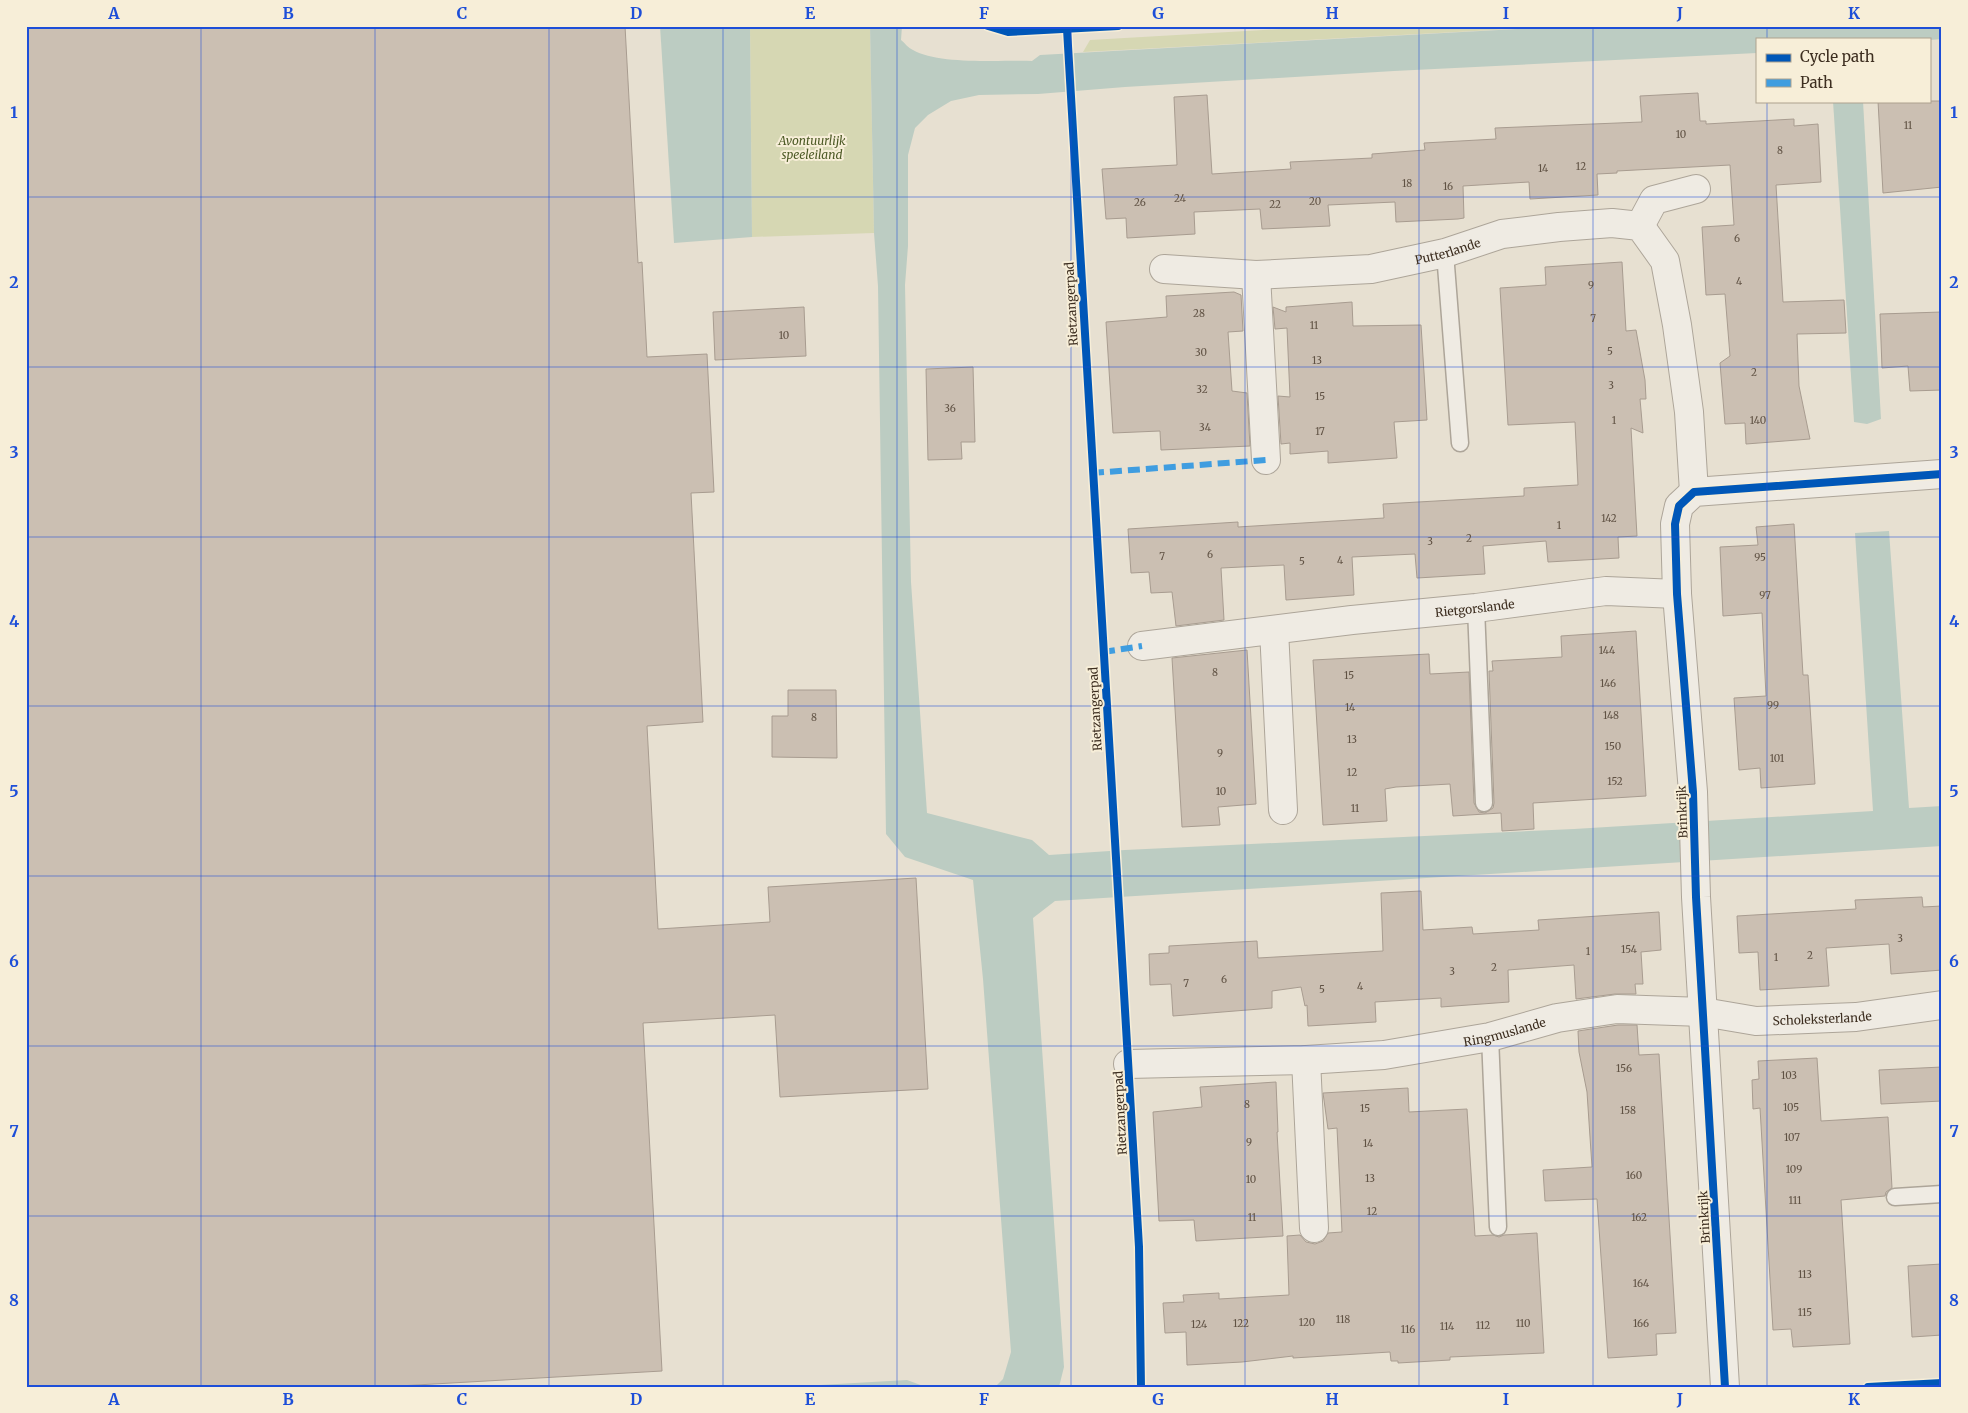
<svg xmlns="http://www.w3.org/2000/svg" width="1968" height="1413" font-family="Merriweather,serif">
<rect width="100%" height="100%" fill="#e7e0d1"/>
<g fill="#d6d7b3">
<polygon points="750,26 870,26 874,233 752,237"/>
<polygon points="1333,26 1570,26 1083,52 1090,40"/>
</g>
<g fill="#bcccc2">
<polygon points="660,26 750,26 752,237 674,243"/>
<path d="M870,26H902L901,40C905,43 908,48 913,50C938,65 1002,60 1032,61L1040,55L1570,26H1942V39L1929,40L1757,39V53L1394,71L1125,87L1038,94L979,95L951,101L928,115L915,128L908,155V246L905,285L911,582L927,813L1032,840L1049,855L1125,850L1574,829L1873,811L1855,533L1889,531L1909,808L1942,806V846L1055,901L1033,918L1064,1367L1059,1387H995L1003,1379L1011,1352L983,979L973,880L905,857L886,834L878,286L874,233Z"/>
<polygon points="1833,101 1863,101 1881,419 1867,424 1854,422"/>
<polygon points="907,1380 926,1387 785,1387"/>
</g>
<g fill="#cbbfb2" stroke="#a89c90">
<polygon points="26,26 625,26 638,263 642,262 647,357 707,354 714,492 691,493 703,722 647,726 658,929 770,922 768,887 916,878 928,1089 780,1097 775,1015 643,1023 662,1371 381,1387 26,1387"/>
<polygon points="1698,93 1700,121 1706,121 1706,124 1794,119 1794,126 1818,124 1821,182 1776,185 1783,302 1844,300 1846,333 1797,334 1799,386 1810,439 1746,444 1745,423 1725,424 1720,363 1730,356 1725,294 1706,295 1702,227 1734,225 1730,165 1617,171 1617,173 1597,174 1598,195 1530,199 1529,182 1463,186 1464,218 1458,219 1396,222 1395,202 1328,205 1330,226 1262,229 1260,209 1194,212 1195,234 1127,238 1126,218 1106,219 1102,169 1177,165 1174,97 1207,95 1212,174 1291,169 1290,162 1372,158 1372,154 1425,150 1424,143 1496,139 1495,128 1642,122 1640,96"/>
<polygon points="1878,101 1942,101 1942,187 1883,193"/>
<polygon points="1622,262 1626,331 1636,330 1645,380 1646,399 1640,399 1643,433 1631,428 1637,536 1618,537 1619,558 1548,562 1546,541 1483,546 1485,574 1417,578 1415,554 1352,557 1354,595 1286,600 1284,565 1221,568 1224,620 1176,626 1172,592 1151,593 1149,572 1131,573 1128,529 1238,522 1238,527 1384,518 1383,504 1524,496 1524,488 1578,485 1575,422 1508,425 1500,288 1546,285 1545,267"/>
<polygon points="1234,292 1241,295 1243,331 1228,332 1232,391 1247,393 1250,446 1161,450 1160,431 1113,433 1106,322 1167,317 1166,296"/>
<polygon points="1352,302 1353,326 1421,325 1427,420 1394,422 1397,458 1328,463 1328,451 1290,454 1290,443 1281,444 1278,396 1290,397 1287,328 1275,329 1273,307 1286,312 1286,307"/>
<polygon points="804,307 806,356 715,360 713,312"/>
<polygon points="1942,312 1942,390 1910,391 1908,366 1882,368 1880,314"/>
<polygon points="973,367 975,442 961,442 962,459 928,460 926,369"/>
<polygon points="1794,524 1803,675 1808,675 1815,784 1761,788 1760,768 1739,770 1734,698 1766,696 1762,613 1723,616 1720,547 1758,545 1756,527"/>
<polygon points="1636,631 1646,796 1533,803 1534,829 1502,831 1501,813 1453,816 1450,784 1396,787 1385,789 1387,821 1323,825 1313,660 1429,654 1430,674 1469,672 1474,803 1479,812 1485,813 1493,808 1494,803 1489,671 1493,671 1492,661 1562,657 1561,636"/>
<polygon points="1247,650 1256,804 1218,807 1220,825 1182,827 1172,658"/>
<polygon points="788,690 836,690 837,758 772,757 772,716 788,716"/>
<polygon points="1421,891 1423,930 1472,927 1473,934 1539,930 1538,920 1659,912 1661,950 1641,952 1643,984 1635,984 1636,994 1615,994 1576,999 1574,965 1508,970 1509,1002 1441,1007 1441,998 1375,1002 1376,1022 1308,1026 1307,1005 1305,1006 1301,987 1272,991 1272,1008 1173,1016 1171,984 1150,985 1149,954 1169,953 1169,946 1257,941 1258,958 1383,951 1381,893"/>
<polygon points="1922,897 1923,907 1942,906 1942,970 1891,974 1889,944 1826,948 1829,986 1760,990 1758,952 1739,953 1737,916 1856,909 1855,900"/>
<polygon points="1618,1025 1637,1025 1639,1055 1659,1054 1676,1333 1656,1334 1657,1355 1608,1358 1597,1199 1545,1201 1543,1170 1592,1167 1587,1092 1579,1052 1578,1031"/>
<polygon points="1817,1058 1821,1121 1888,1117 1892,1188 1886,1192 1885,1196 1841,1200 1850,1344 1793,1347 1791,1329 1773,1330 1760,1108 1753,1109 1752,1080 1759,1079 1758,1061"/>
<polygon points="1942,1067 1942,1101 1881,1104 1879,1070"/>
<polygon points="1276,1082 1278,1132 1277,1132 1283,1236 1196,1241 1194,1220 1159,1221 1153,1112 1202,1107 1200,1087"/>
<polygon points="1408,1088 1409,1112 1467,1109 1475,1236 1493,1235 1499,1237 1504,1235 1537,1233 1544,1353 1450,1357 1450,1360 1398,1363 1398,1361 1391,1361 1390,1352 1293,1358 1293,1356 1242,1362 1187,1365 1186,1332 1165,1333 1163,1303 1184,1302 1183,1295 1219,1293 1219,1299 1289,1295 1287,1236 1300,1235 1306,1242 1315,1244 1323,1241 1328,1233 1342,1232 1337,1128 1328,1129 1323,1093"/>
<polygon points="1942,1264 1942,1335 1912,1337 1908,1266"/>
</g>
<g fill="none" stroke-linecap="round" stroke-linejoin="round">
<defs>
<g id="service">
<polyline points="1445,253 1460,443"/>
<polyline points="1476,608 1484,803"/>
<polyline points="1490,1037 1498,1227"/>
<polyline points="1895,1197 1942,1194"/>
</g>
<g id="minor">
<polyline points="1640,226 1654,200 1696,189"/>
<path id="s1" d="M1164,269L1256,275L1371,269L1445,253L1502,234L1559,227L1612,223L1640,226L1665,261L1677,325L1689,412L1694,492"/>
<polyline points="1256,275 1266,460"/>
<polyline points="1274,630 1283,810"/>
<path id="s2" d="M1142,646L1352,620L1476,608L1606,591L1677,594"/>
<polyline points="1306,1060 1314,1228"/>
<path id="s3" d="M1128,1064L1306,1060L1384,1055L1490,1037L1557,1018L1617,1009L1703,1012L1756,1021L1856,1017L1942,1005"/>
<polyline points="1725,1387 1696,897 1693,792 1677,594 1675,524 1679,506 1694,492 1942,474"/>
</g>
</defs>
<use href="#service" stroke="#ada599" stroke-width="19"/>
<use href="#minor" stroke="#ada599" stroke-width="30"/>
<use href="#service" stroke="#efebe3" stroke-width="16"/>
<use href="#minor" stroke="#efebe3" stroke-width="28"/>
<g stroke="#3f9de0" stroke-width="6" stroke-dasharray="12 6" stroke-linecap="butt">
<polyline points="1092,473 1266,460"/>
<polyline points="1103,652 1142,646"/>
</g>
<defs>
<g id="cycleway">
<polyline points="988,26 1008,32 1118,26"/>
<polyline points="1067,29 1139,1247 1141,1387"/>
<polyline points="1725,1387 1696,897 1693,792 1677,594 1675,524 1679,506 1694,492 1942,474"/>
<polyline points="1868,1387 1942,1383"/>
</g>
</defs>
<use href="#cycleway" stroke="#f7eed8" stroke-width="11"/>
<use href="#cycleway" stroke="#0057b8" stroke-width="8"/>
</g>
<path fill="none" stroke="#1d4ed8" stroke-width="1" stroke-opacity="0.55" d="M201,26V1387M375,26V1387M549,26V1387M723,26V1387M897,26V1387M1071,26V1387M1245,26V1387M1419,26V1387M1593,26V1387M1767,26V39M1767,101V1387M26,197H1942M26,367H1942M26,537H1942M26,706H1942M26,876H1942M26,1046H1942M26,1216H1942"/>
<g text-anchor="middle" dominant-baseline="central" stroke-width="4" stroke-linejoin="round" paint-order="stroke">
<g font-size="10" fill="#605244">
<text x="1908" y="125">11</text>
<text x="1681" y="134">10</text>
<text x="1780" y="150">8</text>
<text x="1581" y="166">12</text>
<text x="1543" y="168">14</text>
<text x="1407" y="183">18</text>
<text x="1448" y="186">16</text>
<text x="1180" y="198">24</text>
<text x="1315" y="201">20</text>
<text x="1140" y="202">26</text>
<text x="1275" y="204">22</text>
<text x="1737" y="238">6</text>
<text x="1739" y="281">4</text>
<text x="1591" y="285">9</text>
<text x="1199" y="313">28</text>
<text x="1593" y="318">7</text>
<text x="1314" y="325">11</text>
<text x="784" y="335">10</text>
<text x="1610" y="351">5</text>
<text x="1201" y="352">30</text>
<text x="1317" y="360">13</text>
<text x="1754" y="372">2</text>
<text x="1611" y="385">3</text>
<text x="1202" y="389">32</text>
<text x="1320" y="396">15</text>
<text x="950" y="408">36</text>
<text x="1614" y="420">1</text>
<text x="1758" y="420">140</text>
<text x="1205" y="427">34</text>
<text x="1320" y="431">17</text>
<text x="1609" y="518">142</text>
<text x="1559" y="525">1</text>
<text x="1469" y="538">2</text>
<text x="1430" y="541">3</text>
<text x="1210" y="554">6</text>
<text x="1162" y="556">7</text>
<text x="1760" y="557">95</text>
<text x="1340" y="560">4</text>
<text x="1302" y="561">5</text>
<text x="1765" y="595">97</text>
<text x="1607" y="650">144</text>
<text x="1215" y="672">8</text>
<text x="1349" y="675">15</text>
<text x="1608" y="683">146</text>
<text x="1773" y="705">99</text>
<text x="1350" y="707">14</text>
<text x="1611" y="715">148</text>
<text x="814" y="717">8</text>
<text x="1352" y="739">13</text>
<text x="1613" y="746">150</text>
<text x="1220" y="753">9</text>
<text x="1777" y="758">101</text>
<text x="1352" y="772">12</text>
<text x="1615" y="781">152</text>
<text x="1221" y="791">10</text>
<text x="1355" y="808">11</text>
<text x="1900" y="938">3</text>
<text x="1629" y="949">154</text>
<text x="1588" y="951">1</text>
<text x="1810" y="955">2</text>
<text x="1776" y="957">1</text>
<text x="1494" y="967">2</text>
<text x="1452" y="971">3</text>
<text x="1224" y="979">6</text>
<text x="1186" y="983">7</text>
<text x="1360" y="986">4</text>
<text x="1322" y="989">5</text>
<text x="1624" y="1068">156</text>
<text x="1789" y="1075">103</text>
<text x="1247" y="1104">8</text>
<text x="1791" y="1107">105</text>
<text x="1365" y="1108">15</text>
<text x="1628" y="1110">158</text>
<text x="1792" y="1137">107</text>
<text x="1249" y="1142">9</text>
<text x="1368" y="1143">14</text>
<text x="1794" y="1169">109</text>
<text x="1634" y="1175">160</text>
<text x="1370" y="1178">13</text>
<text x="1251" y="1179">10</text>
<text x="1795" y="1200">111</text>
<text x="1372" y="1211">12</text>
<text x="1252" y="1217">11</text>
<text x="1639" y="1217">162</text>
<text x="1805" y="1274">113</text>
<text x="1641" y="1283">164</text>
<text x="1805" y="1312">115</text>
<text x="1343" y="1319">118</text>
<text x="1307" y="1322">120</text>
<text x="1241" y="1323">122</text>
<text x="1523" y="1323">110</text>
<text x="1641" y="1323">166</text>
<text x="1199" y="1324">124</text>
<text x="1483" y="1325">112</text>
<text x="1447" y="1326">114</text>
<text x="1408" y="1329">116</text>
</g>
<g font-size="12" font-style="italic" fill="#4d5a26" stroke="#f7eed8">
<text x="812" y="140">Avontuurlijk<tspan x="812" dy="14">speeleiland</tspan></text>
</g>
<g font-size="12" fill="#3d2e20" stroke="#f7eed8">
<text stroke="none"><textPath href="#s1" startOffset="286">Putterlande</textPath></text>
<text transform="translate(1071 304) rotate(-93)">Rietzangerpad</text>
<text stroke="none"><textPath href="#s2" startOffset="335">Rietgorslande</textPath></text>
<text transform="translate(1095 709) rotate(-93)">Rietzangerpad</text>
<text transform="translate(1682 812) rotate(-92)">Brinkrijk</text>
<text stroke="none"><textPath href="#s3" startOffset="700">Scholeksterlande</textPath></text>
<text stroke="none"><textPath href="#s3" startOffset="379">Ringmuslande</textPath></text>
<text transform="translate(1120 1113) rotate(-93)">Rietzangerpad</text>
<text transform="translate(1704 1217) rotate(-93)">Brinkrijk</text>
</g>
</g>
<rect width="1968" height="1413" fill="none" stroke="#f7eed8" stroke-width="55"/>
<rect x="1756" y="38" width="175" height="65" fill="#f7eed8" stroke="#ada18e"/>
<rect x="1766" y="54" width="25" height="8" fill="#0057b8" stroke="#ada18e"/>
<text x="1800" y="62" font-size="15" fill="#3d2e20">Cycle path</text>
<rect x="1766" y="79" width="25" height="8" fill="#3f9de0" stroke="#ada18e"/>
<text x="1800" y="88" font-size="15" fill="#3d2e20">Path</text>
<rect x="28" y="28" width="1912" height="1358" fill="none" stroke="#1d4ed8" stroke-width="2"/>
<g font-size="16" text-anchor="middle" font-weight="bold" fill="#1d4ed8">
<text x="114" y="19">A</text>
<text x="288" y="19">B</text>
<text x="462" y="19">C</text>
<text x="636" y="19">D</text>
<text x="810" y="19">E</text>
<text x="984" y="19">F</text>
<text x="1158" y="19">G</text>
<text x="1332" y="19">H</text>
<text x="1506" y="19">I</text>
<text x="1680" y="19">J</text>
<text x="1854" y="19">K</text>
<text x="14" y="118">1</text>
<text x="1954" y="118">1</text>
<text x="14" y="288">2</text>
<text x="1954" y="288">2</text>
<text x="14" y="458">3</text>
<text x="1954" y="458">3</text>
<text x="14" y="627">4</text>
<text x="1954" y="627">4</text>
<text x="14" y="797">5</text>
<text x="1954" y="797">5</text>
<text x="14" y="967">6</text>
<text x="1954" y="967">6</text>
<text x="14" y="1137">7</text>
<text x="1954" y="1137">7</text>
<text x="14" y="1306">8</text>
<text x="1954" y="1306">8</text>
<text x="114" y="1405">A</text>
<text x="288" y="1405">B</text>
<text x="462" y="1405">C</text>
<text x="636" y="1405">D</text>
<text x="810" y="1405">E</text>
<text x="984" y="1405">F</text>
<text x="1158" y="1405">G</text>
<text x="1332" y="1405">H</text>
<text x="1506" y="1405">I</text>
<text x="1680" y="1405">J</text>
<text x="1854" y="1405">K</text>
</g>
</svg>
